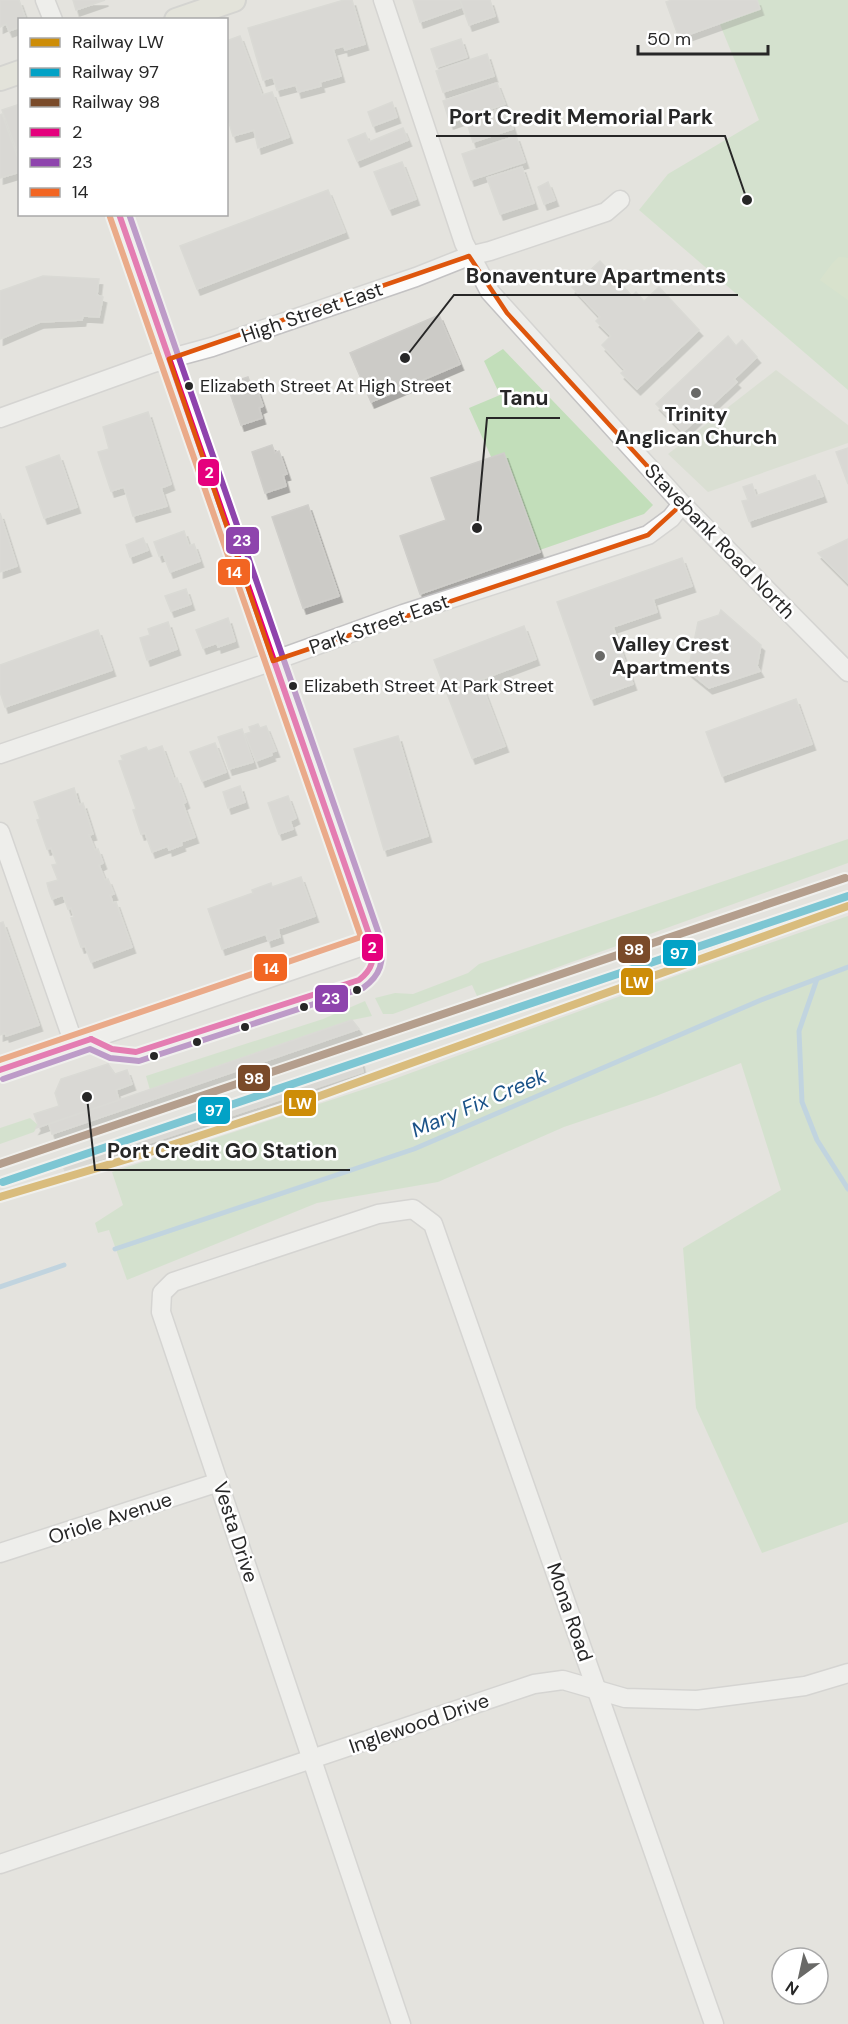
<svg xmlns="http://www.w3.org/2000/svg" width="848" height="2024" font-family="'DM Sans',sans-serif">
<defs>
<filter id="shadow"><feDropShadow dx="3.5" dy="6" stdDeviation="0" flood-color="#0004"/></filter>
</defs>
<rect width="100%" height="100%" fill="#e4e3de"/>
<g fill="#c2deba">
<polygon points="754,0 848,0 848,390 639,210 668,174 759,120 719,22"/>
<polygon points="503,349 653,505 644,514 534,552 469,408 500,395 484,361"/>
<polygon points="848,839 848,863 477,996 472,985 393,1014 383,1014 375,998 395,993 413,994 468,973 479,964"/>
<polygon points="848,916 848,1522 762,1553 696,1408 683,1248 781,1190 741,1063 656,1096 564,1127 438,1182 317,1203 127,1280 109,1230 98,1233 95,1223 123,1205 112,1172 386,1082 689,971"/>
<polygon points="365,1001 372,1016 352,1020 150,1090 146,1076 323,1019"/>
<polygon points="30,1118 38,1125 34,1132 0,1144 0,1128"/>
</g>
<polygon fill="#cfd9c6" points="776,370 848,425 848,443 708,492 668,454"/>
<polygon fill="#cbe1b8" points="839,257 848,258 848,300 820,280 832,264"/>
<g fill="none" stroke-linecap="round" stroke-linejoin="round">
<g stroke="#98c2e0" stroke-width="5">
<polyline points="817,979 799,1031 802,1102 817,1140 848,1189"/>
<polyline points="115,1249 414,1149 761,1000 848,967"/>
<polyline points="0,1287 64,1265"/>
</g>
</g>
<g fill="#cccbc7" stroke="#cfceca" stroke-width="1.5" filter="url(#shadow)">
<polygon points="0,0 19,0 26,20 20,20 20,27 9,31 6,24 0,27"/>
<polygon points="73,0 105,0 76,10"/>
<polygon points="344,0 352,0 365,44 345,50 344,46 333,49 341,76 320,82 321,86 298,92 296,85 277,90 273,77 263,80 248,28"/>
<polygon points="413,0 460,0 462,7 420,22"/>
<polygon points="460,0 490,0 495,16 469,25"/>
<polygon points="672,0 757,0 760,9 679,38 666,2"/>
<polygon points="240,36 262,95 272,92 289,137 258,148 254,130 233,136 226,113 226,41"/>
<polygon points="461,39 467,57 437,67 431,49"/>
<polygon points="487,54 494,76 443,92 436,71"/>
<polygon points="497,83 505,104 450,123 443,101"/>
<polygon points="392,102 397,117 373,126 368,112"/>
<polygon points="20,104 20,160 2,110"/>
<polygon points="506,107 513,129 473,142 466,120"/>
<polygon points="2,114 20,164 20,172 0,178 0,115"/>
<polygon points="403,128 408,140 357,161 348,140 365,133 369,142"/>
<polygon points="516,136 525,162 471,180 462,154"/>
<polygon points="402,162 416,199 389,209 374,172"/>
<polygon points="522,167 534,203 500,214 487,178"/>
<polygon points="548,182 555,200 544,204 538,187"/>
<polygon points="328,190 345,232 197,289 180,246"/>
<polygon points="600,261 632,296 636,292 644,301 659,287 699,330 637,389 621,373 625,370 602,345 611,336 596,321 600,317 572,287"/>
<polygon points="43,276 99,279 97,295 103,297 99,317 83,316 82,320 40,322 0,339 0,291"/>
<polygon points="439,315 460,364 371,402 350,353"/>
<polygon points="728,336 736,346 742,340 757,357 734,379 737,382 683,432 656,404"/>
<polygon points="248,377 251,385 255,383 263,406 259,408 262,418 241,425 227,384"/>
<polygon points="148,412 171,484 161,488 167,506 133,516 124,487 111,491 98,452 109,449 103,427"/>
<polygon points="272,445 275,453 279,451 287,474 283,475 286,486 265,493 252,452"/>
<polygon points="848,448 848,484 836,452"/>
<polygon points="504,453 540,552 420,594 400,536 446,520 431,478"/>
<polygon points="59,455 77,507 44,518 26,467"/>
<polygon points="815,475 823,496 749,521 742,501 748,500 743,487 752,484 756,496"/>
<polygon points="308,505 339,596 303,608 272,517"/>
<polygon points="0,513 17,566 0,572"/>
<polygon points="184,531 189,546 194,544 200,561 170,572 163,554 159,556 154,542"/>
<polygon points="143,538 148,550 130,557 126,545"/>
<polygon points="848,539 848,583 818,553"/>
<polygon points="682,558 692,586 653,599 657,612 613,627 633,684 591,699 557,602"/>
<polygon points="186,589 191,604 171,611 165,596"/>
<polygon points="721,610 761,645 757,666 760,671 709,688 688,671 698,622 719,615"/>
<polygon points="228,618 235,641 218,647 217,643 203,648 196,630"/>
<polygon points="168,622 177,649 147,660 140,638 150,635 148,629"/>
<polygon points="524,626 536,659 480,680 505,746 472,758 434,660"/>
<polygon points="98,630 112,670 5,707 0,692 0,665"/>
<polygon points="796,699 812,744 722,776 706,732"/>
<polygon points="258,724 260,728 266,726 276,751 271,752 272,755 256,761 245,734 251,732 249,727"/>
<polygon points="242,729 253,762 229,769 218,737"/>
<polygon points="398,736 428,836 384,850 354,749"/>
<polygon points="215,743 226,772 202,781 190,752"/>
<polygon points="162,746 174,779 177,778 186,802 183,804 195,837 181,842 182,845 169,850 168,846 152,852 145,833 141,834 133,810 136,809 119,761 123,760 121,756 146,747 148,751"/>
<polygon points="240,786 245,802 228,808 223,792"/>
<polygon points="74,788 79,805 83,803 93,834 89,835 95,850 98,849 103,863 99,865 105,880 108,879 114,894 110,895 113,903 116,902 132,947 91,962 85,946 81,947 71,918 74,917 71,908 68,909 63,895 52,899 49,891 47,883 58,880 52,865 57,864 51,848 47,849 37,820 40,819 34,802"/>
<polygon points="288,796 296,818 290,821 293,829 279,834 268,803"/>
<polygon points="301,877 315,916 278,929 280,937 268,941 266,934 222,949 208,909 253,893 252,890 271,883 272,887"/>
<polygon points="3,922 39,1025 6,1036 5,1033 0,1035 0,923"/>
<polygon points="352,1020 359,1029 52,1134 49,1124"/>
<polygon points="360,1059 363,1072 65,1171 61,1159"/>
<polygon points="108,1064 115,1074 127,1070 132,1084 116,1090 119,1100 36,1128 38,1125 34,1114 59,1106 55,1093 61,1079"/>
</g>
<g fill="none" stroke-linecap="round" stroke-linejoin="round">
<defs>
<g id="minor">
<polyline points="45,0 53,20"/>
<polyline points="383,0 464,243 490,292 682,504 848,672"/>
<polyline points="0,418 153,363 212,347 416,277 469,256 490,251 606,212 620,200"/>
<polyline points="0,754 273,661 403,614 648,535 671,518 682,504"/>
<polyline points="0,832 74,1044"/>
<polyline points="0,1070 372,943 119,214"/>
<polyline points="0,1553 219,1482"/>
<polyline points="0,1864 534,1684 563,1680 625,1698 697,1700 805,1686 848,1673"/>
<polyline points="401,2024 161,1312 162,1293 173,1282 378,1214 413,1209 433,1224 714,2024"/>
</g>
<g id="major">
<polyline points="176,20 234,0"/>
<polyline points="0,79 20,72"/>
</g>
</defs>
<use href="#minor" stroke="#c3c2c3" stroke-width="21"/>
<use href="#major" stroke="#c2c1c0" stroke-width="26"/>
<use href="#minor" stroke="#fbfbfa" stroke-width="18"/>
<use href="#major" stroke="#e3e2d4" stroke-width="22"/>
<defs>
<g id="bus-1">
<path d="M91,1039L112,1049L136,1052L359,980C373,969 374,960 372,943L119,214"/>
<polyline points="0,1070 91,1039"/>
</g>
<path id="bus-2" d="M3,1079L90,1049L110,1058L139,1061L363,988C381,975 384,962 381,940L129,214"/>
<polyline id="bus-3" points="0,1060 361,937 110,217"/>
</defs>
<use href="#bus-1" stroke="#fff" stroke-width="10"/>
<use href="#bus-2" stroke="#fff" stroke-width="10"/>
<use href="#bus-3" stroke="#fff" stroke-width="10"/>
<use href="#bus-1" stroke="#e5007d" stroke-width="6"/>
<use href="#bus-2" stroke="#8e44ad" stroke-width="6"/>
<use href="#bus-3" stroke="#f26522" stroke-width="6"/>
<defs>
<polyline id="rail-1" points="0,1197 141,1155 303,1102 848,906"/>
<polyline id="rail-2" points="3,1182 848,896"/>
<polyline id="rail-3" points="0,1164 845,878"/>
</defs>
<use href="#rail-1" stroke="#fff" stroke-width="12"/>
<use href="#rail-2" stroke="#fff" stroke-width="12"/>
<use href="#rail-3" stroke="#fff" stroke-width="12"/>
<use href="#rail-1" stroke="#cd8d08" stroke-width="8"/>
<use href="#rail-2" stroke="#02a2c6" stroke-width="8"/>
<use href="#rail-3" stroke="#7a4b2a" stroke-width="8"/>
</g>
<path d="M0 0H848V2024H0ZM469,256L507,313L682,504L648,535L273,661L169,359Z" fill="#e4e3de" fill-opacity=".55" fill-rule="evenodd"/>
<path fill="none" stroke="#de560d" stroke-width="4.5" stroke-linejoin="round" d="M469,256L507,313L682,504L648,535L273,661L169,359Z"/>
<g fill="#272727" stroke="#fff" stroke-width="2">
<circle cx="189" cy="386" r="5"/>
<circle cx="293" cy="686" r="5"/>
<circle cx="357" cy="990" r="5"/>
<circle cx="304" cy="1007" r="5"/>
<circle cx="245" cy="1027" r="5"/>
<circle cx="197" cy="1042" r="5"/>
<circle cx="154" cy="1056" r="5"/>
</g>
<g fill="#696967" stroke="#fff" stroke-width="2">
<circle cx="696" cy="393" r="6"/>
<circle cx="600" cy="656" r="6"/>
</g>
<g text-anchor="middle" dominant-baseline="central" stroke-width="5" stroke-linejoin="round" paint-order="stroke">
<g font-size="18" fill="#272727" stroke="#fff" text-anchor="start">
<text x="200" y="386">Elizabeth Street At High Street</text>
<text x="304" y="686">Elizabeth Street At Park Street</text>
</g>
<g font-size="20" fill="#272727" stroke="#fff">
<text transform="translate(312 312) rotate(-19)">High Street East</text>
<text transform="translate(720 541) rotate(46)">Stavebank Road North</text>
<text transform="translate(379 624) rotate(-19)">Park Street East</text>
<text transform="translate(110 1518) rotate(-18)">Oriole Avenue</text>
<text transform="translate(236 1532) rotate(72)">Vesta Drive</text>
<text transform="translate(570 1612) rotate(71)">Mona Road</text>
<text transform="translate(419 1723) rotate(-19)">Inglewood Drive</text>
</g>
<g font-size="20" font-weight="bold" fill="#272727" stroke="#fff">
<text x="696" y="414">Trinity<tspan x="696" dy="23">Anglican Church</tspan></text>
<text x="612" y="644" text-anchor="start">Valley Crest<tspan x="612" dy="23">Apartments</tspan></text>
</g>
<g font-size="21" font-style="italic" fill="#1a5288" stroke="#fff">
<text transform="translate(479 1103) rotate(-23)">Mary Fix Creek</text>
</g>
</g>
<path fill="none" stroke="#272727" stroke-width="2" d="M747 200L725 136H436M405 358L454 295H738M477 528L487 418H560M87 1097L95 1170H350"/>
<g fill="#272727" stroke="#fff" stroke-width="2">
<circle cx="747" cy="200" r="6"/>
<circle cx="405" cy="358" r="6"/>
<circle cx="477" cy="528" r="6"/>
<circle cx="87" cy="1097" r="6"/>
</g>
<g font-size="21" text-anchor="middle" font-weight="bold" fill="#272727" stroke="#fff" stroke-width="5" stroke-linejoin="round" paint-order="stroke">
<text x="581" y="124">Port Credit Memorial Park</text>
<text x="596" y="283">Bonaventure Apartments</text>
<text x="524" y="405">Tanu</text>
<text x="222" y="1158">Port Credit GO Station</text>
</g>
<g stroke="#fff" stroke-width="2">
<rect x="197" y="458" width="23" height="29" rx="6" fill="#e5007d"/>
<rect x="225" y="526" width="35" height="29" rx="6" fill="#8e44ad"/>
<rect x="217" y="558" width="34" height="28" rx="6" fill="#f26522"/>
<rect x="361" y="933" width="23" height="29" rx="6" fill="#e5007d"/>
<rect x="617" y="935" width="34" height="29" rx="6" fill="#7a4b2a"/>
<rect x="662" y="939" width="35" height="28" rx="6" fill="#02a2c6"/>
<rect x="253" y="953" width="35" height="29" rx="6" fill="#f26522"/>
<rect x="620" y="967" width="34" height="29" rx="6" fill="#cd8d08"/>
<rect x="314" y="984" width="35" height="29" rx="6" fill="#8e44ad"/>
<rect x="237" y="1064" width="34" height="28" rx="6" fill="#7a4b2a"/>
<rect x="283" y="1089" width="34" height="28" rx="6" fill="#cd8d08"/>
<rect x="197" y="1096" width="34" height="29" rx="6" fill="#02a2c6"/>
</g>
<g font-size="16" text-anchor="middle" font-weight="bold" fill="#fff">
<text x="209" y="478">2</text>
<text x="242" y="546">23</text>
<text x="234" y="578">14</text>
<text x="372" y="953">2</text>
<text x="634" y="955">98</text>
<text x="679" y="959">97</text>
<text x="271" y="974">14</text>
<text x="637" y="988">LW</text>
<text x="331" y="1004">23</text>
<text x="254" y="1084">98</text>
<text x="300" y="1109">LW</text>
<text x="214" y="1116">97</text>
</g>
<rect x="18" y="18" width="210" height="198" fill="#ffffff" stroke="#a9a9a9" stroke-width="1.5"/>
<rect x="30" y="38" width="30" height="9" fill="#cd8d08" stroke="#a9a9a9" stroke-width="1.5"/>
<text x="72" y="48" font-size="18" fill="#272727">Railway LW</text>
<rect x="30" y="68" width="30" height="9" fill="#02a2c6" stroke="#a9a9a9" stroke-width="1.5"/>
<text x="72" y="78" font-size="18" fill="#272727">Railway 97</text>
<rect x="30" y="98" width="30" height="9" fill="#7a4b2a" stroke="#a9a9a9" stroke-width="1.5"/>
<text x="72" y="108" font-size="18" fill="#272727">Railway 98</text>
<rect x="30" y="128" width="30" height="9" fill="#e5007d" stroke="#a9a9a9" stroke-width="1.5"/>
<text x="72" y="138" font-size="18" fill="#272727">2</text>
<rect x="30" y="158" width="30" height="9" fill="#8e44ad" stroke="#a9a9a9" stroke-width="1.5"/>
<text x="72" y="168" font-size="18" fill="#272727">23</text>
<rect x="30" y="188" width="30" height="9" fill="#f26522" stroke="#a9a9a9" stroke-width="1.5"/>
<text x="72" y="198" font-size="18" fill="#272727">14</text>
<g transform="translate(800 1976) rotate(213)"><circle r="28" fill="#ffffff" stroke="#a9a9a9" stroke-width="1.5"/>
<path d="M0-4.5L10 22L0 15L-10 22Z" fill="#696967"/>
<text y="-9" font-size="16" font-weight="bold" text-anchor="middle" fill="#272727">N</text>
</g>
<path d="M638 45v9h130v-9" fill="none" stroke="#272727" stroke-width="3"/>
<text x="647" y="45" font-size="18" fill="#272727" stroke="#ffffff" stroke-width="4.5" paint-order="stroke">50 m</text>
</svg>
